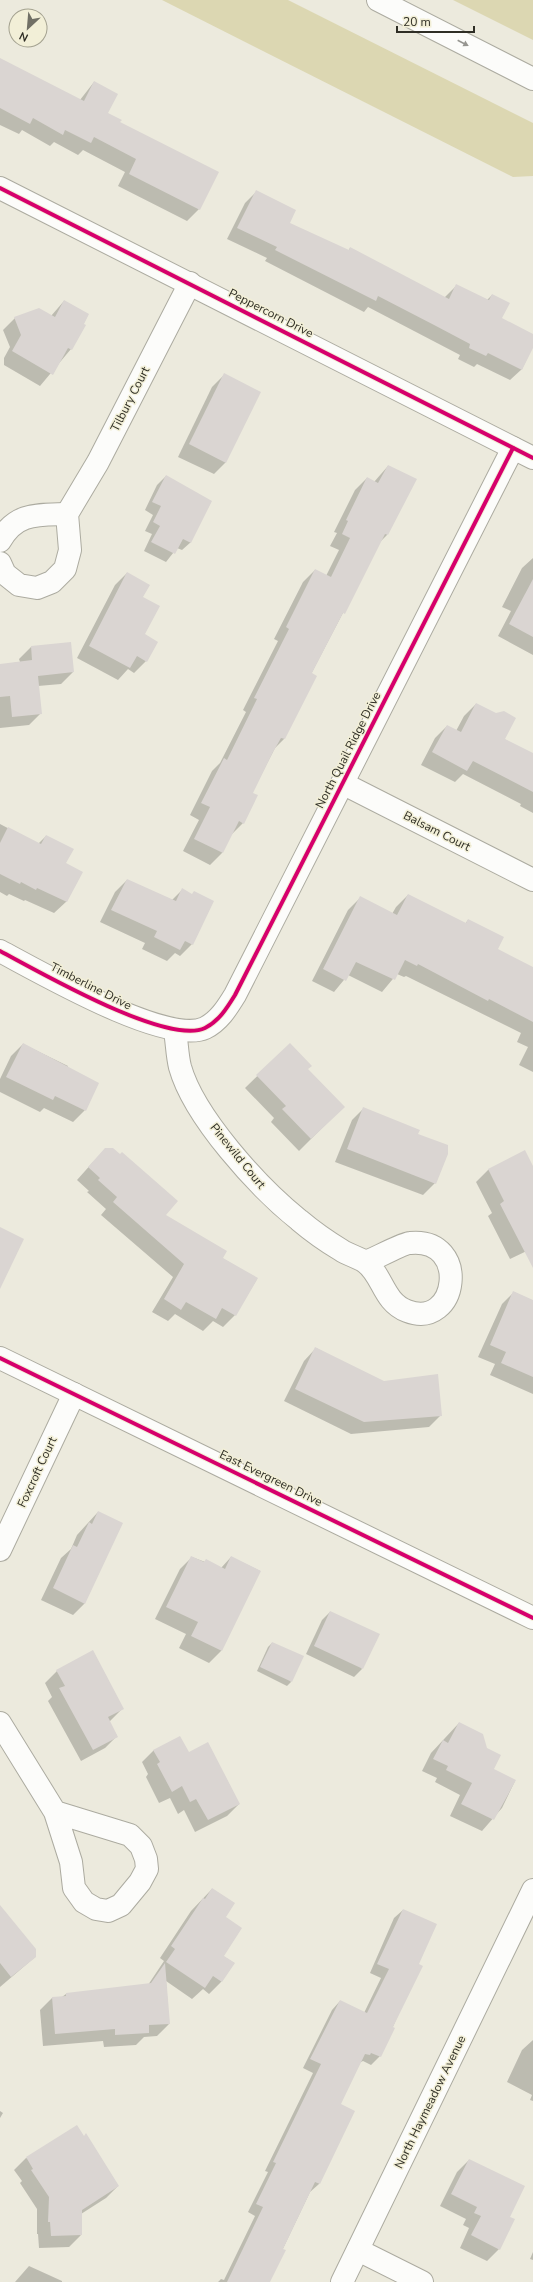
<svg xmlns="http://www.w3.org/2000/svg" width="533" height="2282" font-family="'Nunito Sans',sans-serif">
<rect width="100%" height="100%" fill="#eceadd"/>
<g fill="#dcd7b2">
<polygon points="162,0 288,0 533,123 533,176 513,177"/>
<polygon points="453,0 533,0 533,40"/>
</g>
<g fill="#0003">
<polygon points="0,60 80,100 94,82 107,113 199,209 187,221 118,186 125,172 83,150 78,155 54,142 50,146 22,130 19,134 0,125"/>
<polygon points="256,192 289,224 348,251 350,248 444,298 456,286 487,300 492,295 501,319 533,335 533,346 522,369 510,380 477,364 474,367 458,359 460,355 368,307 364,312 265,261 267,258 227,239 245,203"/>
<polygon points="64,301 71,349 40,386 4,365 4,358 10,347 3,330 15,318 51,316"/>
<polygon points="224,375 226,462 214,474 178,457 212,387"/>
<polygon points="388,466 387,535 380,542 311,674 284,739 275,748 252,793 243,823 231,835 222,853 210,865 183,851 199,820 190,815 212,771 220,763 246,712 243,710 278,641 274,639 303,582 315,570 326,576 339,550 330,546 337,533 334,532 355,490 367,478 374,482"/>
<polygon points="166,476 191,542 182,550 177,548 166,562 144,551 152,534 145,531 153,515 145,510 157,485"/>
<polygon points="533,558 533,655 498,636 511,611 502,607 522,568"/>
<polygon points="127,573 142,597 146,661 134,673 128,669 118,680 77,658 115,585"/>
<polygon points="31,647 73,672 61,684 38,686 41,713 29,725 0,728 0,665 20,662 19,659"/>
<polygon points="476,704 496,715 504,739 533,755 533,813 520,806 521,804 463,774 455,782 421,765 435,738 447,726 456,731 464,716"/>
<polygon points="0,824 38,844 46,836 65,864 67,901 54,913 25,900 24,901 9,894 7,896 0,892"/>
<polygon points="127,880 172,900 182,890 192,944 180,956 175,953 167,961 142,949 145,943 100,922 115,892"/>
<polygon points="408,895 465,924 468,920 496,949 533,997 533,1072 519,1065 528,1047 517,1042 521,1033 406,976 404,977 397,974 382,992 348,975 334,992 312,981 348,910 360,898 392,914 396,907"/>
<polygon points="23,1044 68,1066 67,1068 85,1110 73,1122 44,1108 40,1112 0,1092 0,1079 11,1056"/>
<polygon points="290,1044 307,1069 331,1119 299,1151 271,1122 274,1118 245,1088"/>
<polygon points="364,1108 417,1134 435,1183 423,1195 335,1162 352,1120"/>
<polygon points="524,1152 533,1168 533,1248 510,1259 488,1216 492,1213 476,1182 488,1170"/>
<polygon points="93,1162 222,1258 257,1279 235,1315 223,1327 213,1321 203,1331 175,1314 168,1321 152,1312 173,1277 101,1215 106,1209 87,1192 89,1191 77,1180"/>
<polygon points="514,1292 533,1301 533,1394 490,1375 495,1364 478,1357 502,1304"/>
<polygon points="316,1348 441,1415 429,1427 351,1434 284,1401 304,1361"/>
<polygon points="98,1512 85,1603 73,1615 41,1600 61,1558 71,1549 77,1535"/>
<polygon points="192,1557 221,1568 231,1557 260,1571 221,1651 209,1663 179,1648 186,1634 155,1619 180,1569"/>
<polygon points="330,1612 362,1669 354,1677 306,1654 322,1620"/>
<polygon points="272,1643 291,1682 287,1686 257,1671 268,1647"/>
<polygon points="57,1671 122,1709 109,1722 117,1736 105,1748 81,1761 48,1701 52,1697 45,1683"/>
<polygon points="459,1723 493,1770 515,1781 502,1808 482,1831 450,1816 460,1795 435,1782 437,1778 422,1771 431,1753"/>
<polygon points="154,1750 188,1753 239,1804 227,1816 195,1832 184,1810 178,1814 170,1798 159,1803 146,1777 148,1774 142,1762"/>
<polygon points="212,1889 224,1917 223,1956 234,1963 221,1982 209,1994 203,1989 192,1999 166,1981 169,2024 157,2036 144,2037 136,2045 104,2047 103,2041 43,2046 40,2010 52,1998 62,1997 66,1994 148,1985 164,1961 160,1958 191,1911"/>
<polygon points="0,1906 35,1957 0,1987"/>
<polygon points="403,1910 417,1965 410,1988 380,2056 371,2065 363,2061 359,2063 339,2104 319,2184 310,2192 267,2282 218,2282 221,2279 224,2280 255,2216 248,2212 268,2172 265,2171 313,2073 303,2068 332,2010 340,2001 364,2013 381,1978 370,1973 394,1918"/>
<polygon points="533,2040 533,2101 530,2100 532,2095 507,2082 522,2050"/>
<polygon points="0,2111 3,2113 0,2118"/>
<polygon points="26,2158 118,2186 106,2198 81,2214 81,2235 69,2247 39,2248 38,2234 37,2234 37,2209 20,2183 22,2181 14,2170"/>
<polygon points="469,2160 509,2217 499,2249 487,2261 460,2248 469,2228 463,2225 466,2219 440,2206 457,2172"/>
<polygon points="533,2252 533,2260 530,2259"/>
<polygon points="29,2266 62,2281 62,2282 15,2282"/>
</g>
<g fill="#dad5d2">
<polygon points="0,58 84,101 94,81 118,94 108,113 122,120 120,122 219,172 200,210 129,174 136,159 94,137 91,143 65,130 63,135 33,118 30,124 0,108"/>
<polygon points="256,190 296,210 290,223 349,250 350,247 449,299 456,284 489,300 492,294 510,303 502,318 533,334 533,348 522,370 488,353 486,356 469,348 470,344 436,326 378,296 376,301 275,250 277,247 237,228"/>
<polygon points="64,300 89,314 84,324 86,325 72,350 68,348 53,375 12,351 21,335 14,317 39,308 55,317"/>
<polygon points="224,373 261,392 226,463 189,444"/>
<polygon points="388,465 417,479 388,535 385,534 345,614 343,613 312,673 317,676 285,739 281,738 273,752 253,793 258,795 244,824 239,821 223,853 194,839 210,807 201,803 224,758 227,760 257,699 254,698 289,629 286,627 315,569 331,577 350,538 342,534 348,521 346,520 367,477 378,483"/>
<polygon points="166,475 212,501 191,543 183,539 175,554 151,542 160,526 153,522 161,506 152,502"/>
<polygon points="127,572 150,585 143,597 160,606 145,634 158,642 147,662 137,656 130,668 89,646"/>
<polygon points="533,579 533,637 509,624"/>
<polygon points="71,642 74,672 38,676 42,714 12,717 10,696 0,697 0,664 32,660 31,646"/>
<polygon points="476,703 496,713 504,711 516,718 505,739 533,753 533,792 473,761 467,771 432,752 447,725 461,732"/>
<polygon points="8,827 41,844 46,835 74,849 66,863 83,872 67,902 37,888 36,890 21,882 20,884 0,874 0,843"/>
<polygon points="127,879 176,901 182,888 192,894 194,891 214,901 193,945 185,941 180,950 154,937 157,931 111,910"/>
<polygon points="408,894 466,923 468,919 504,937 498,949 533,967 533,1022 489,999 488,1001 418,964 417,966 405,960 395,980 356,962 346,981 323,969 360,896 397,915"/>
<polygon points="23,1043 99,1083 86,1111 55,1096 53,1100 6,1077"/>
<polygon points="290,1043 312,1066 308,1069 345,1107 311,1139 282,1109 286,1106 256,1075"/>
<polygon points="363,1107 420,1130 418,1134 448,1145 448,1154 436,1184 347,1149"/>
<polygon points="105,1148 113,1148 120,1154 122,1152 178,1201 166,1215 227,1251 223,1258 258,1278 236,1316 222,1308 216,1319 186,1302 181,1310 164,1299 184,1264 113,1202 117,1197 98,1180 100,1178 88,1167"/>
<polygon points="525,1150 533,1166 533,1268 500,1204 504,1201 488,1169"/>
<polygon points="0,1227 24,1239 0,1289"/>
<polygon points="513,1291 533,1300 533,1377 501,1363 506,1352 490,1345"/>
<polygon points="315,1347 384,1381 438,1374 442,1416 364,1422 295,1389"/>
<polygon points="98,1511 123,1523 85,1604 53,1588 73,1545 77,1547 89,1522 92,1524"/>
<polygon points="191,1556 204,1562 206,1559 225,1569 231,1556 261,1571 222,1651 191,1636 198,1622 166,1607"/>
<polygon points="330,1611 380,1634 363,1669 314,1646"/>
<polygon points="272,1642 304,1656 292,1682 260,1667"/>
<polygon points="93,1650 124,1709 108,1717 118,1737 93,1750 59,1688 65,1686 56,1670"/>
<polygon points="459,1722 483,1734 487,1748 501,1755 494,1769 516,1780 494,1820 461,1804 472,1783 446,1770 448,1766 433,1759 443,1740 448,1743"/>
<polygon points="180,1736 189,1752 208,1742 240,1804 208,1820 196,1799 190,1802 182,1786 172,1792 157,1764 160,1762 153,1750"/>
<polygon points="212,1888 235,1903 226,1917 242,1928 224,1956 235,1963 222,1982 213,1976 205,1988 166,1962 175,1949 171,1946 203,1898 205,1899"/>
<polygon points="0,1905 36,1949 36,1957 11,1977 0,1963"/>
<polygon points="403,1909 437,1924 419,1964 423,1966 393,2027 395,2028 381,2057 371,2053 370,2055 365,2054 341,2104 355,2111 320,2184 315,2182 283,2249 286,2250 270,2282 227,2282 263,2207 256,2204 276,2163 273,2162 321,2064 310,2059 340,2000 367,2013 389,1969 377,1964"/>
<polygon points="165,1963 170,2024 149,2025 149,2033 115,2035 115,2029 55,2034 52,1997 66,1996 66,1993 151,1983"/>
<polygon points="77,2125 84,2136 86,2133 119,2186 82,2210 82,2235 51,2236 50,2222 48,2222 49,2197 31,2170 33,2169 26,2157"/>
<polygon points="469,2159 525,2186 510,2217 515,2219 500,2250 471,2235 481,2216 474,2213 477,2207 451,2194"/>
</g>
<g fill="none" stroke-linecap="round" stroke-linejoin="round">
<defs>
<g id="street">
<polyline points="0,188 533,458"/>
<path d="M0,541C16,512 38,515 67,514"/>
<polyline points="0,563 5,574 19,585 37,588 52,582 65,569 70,550 67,514 98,462 190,283"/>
<polyline points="342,783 533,880"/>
<path d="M0,951C38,971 167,1046 205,1028C219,1021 227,1008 235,995L513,448"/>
<path d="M175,1031C177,1042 177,1055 180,1067C194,1117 258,1187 299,1220C312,1231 326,1241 341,1250C348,1255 358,1257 365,1262C383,1275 383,1302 407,1311C458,1331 471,1237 410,1243C404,1243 374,1259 366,1262"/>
<polyline points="0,1550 74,1394"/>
<polyline points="0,1723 55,1812 71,1862 74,1888 84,1902 96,1909 108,1911 121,1905 140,1882 147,1869 146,1859 141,1846 130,1835 55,1812"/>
<polyline points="358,2250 422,2282"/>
<polyline points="342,2282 533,1890"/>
</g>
<polyline id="secondary" points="0,1358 533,1618"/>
<polyline id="highway" points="378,0 533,79"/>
</defs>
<use href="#street" stroke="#acaba0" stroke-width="24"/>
<use href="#secondary" stroke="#acaba0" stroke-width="24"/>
<use href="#highway" stroke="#acaba0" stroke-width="24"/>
<use href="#street" stroke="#fcfcfa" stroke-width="22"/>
<use href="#secondary" stroke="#fcfcfa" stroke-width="22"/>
<use href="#highway" stroke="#fcfcfa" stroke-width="22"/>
<defs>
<g id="cycleway">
<polyline points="0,188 533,458"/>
<path d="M0,951C38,971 167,1046 205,1028C219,1021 227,1008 235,995L513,448"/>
<polyline points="0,1358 533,1618"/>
</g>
</defs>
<use href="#cycleway" stroke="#f2efd7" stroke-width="6"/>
<use href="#cycleway" stroke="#d6006c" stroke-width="4"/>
</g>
<defs><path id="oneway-solid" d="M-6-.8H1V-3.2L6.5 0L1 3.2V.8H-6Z"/></defs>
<use fill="#969590" href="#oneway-solid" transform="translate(463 43) rotate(27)"/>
<g text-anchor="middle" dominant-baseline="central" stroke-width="3" stroke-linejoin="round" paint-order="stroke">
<g font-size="12" fill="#2f2e25" stroke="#f2efd7">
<text transform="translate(271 313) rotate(27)">Peppercorn Drive</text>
<text transform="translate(130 399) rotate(-63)">Tilbury Court</text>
<text transform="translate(348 750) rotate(-63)">North Quail Ridge Drive</text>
<text transform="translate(437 831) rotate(27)">Balsam Court</text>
<text transform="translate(91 986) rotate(27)">Timberline Drive</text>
<text transform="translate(238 1156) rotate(51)">Pinewild Court</text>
<text transform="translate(37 1472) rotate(-65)">Foxcroft Court</text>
<text transform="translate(271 1478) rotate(26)">East Evergreen Drive</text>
<text transform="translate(430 2102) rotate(-64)">North Haymeadow Avenue</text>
</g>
</g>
<g transform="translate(28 28) rotate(206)"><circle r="19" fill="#f2efd7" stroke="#a4a290"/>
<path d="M0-3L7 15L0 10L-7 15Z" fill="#717065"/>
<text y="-6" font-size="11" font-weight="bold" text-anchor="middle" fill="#2f2e25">N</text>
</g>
<path d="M397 26v6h77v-6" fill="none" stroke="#2f2e25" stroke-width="2"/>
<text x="403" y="26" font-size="12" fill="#2f2e25" stroke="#f2efd7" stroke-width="3" paint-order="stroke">20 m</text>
</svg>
